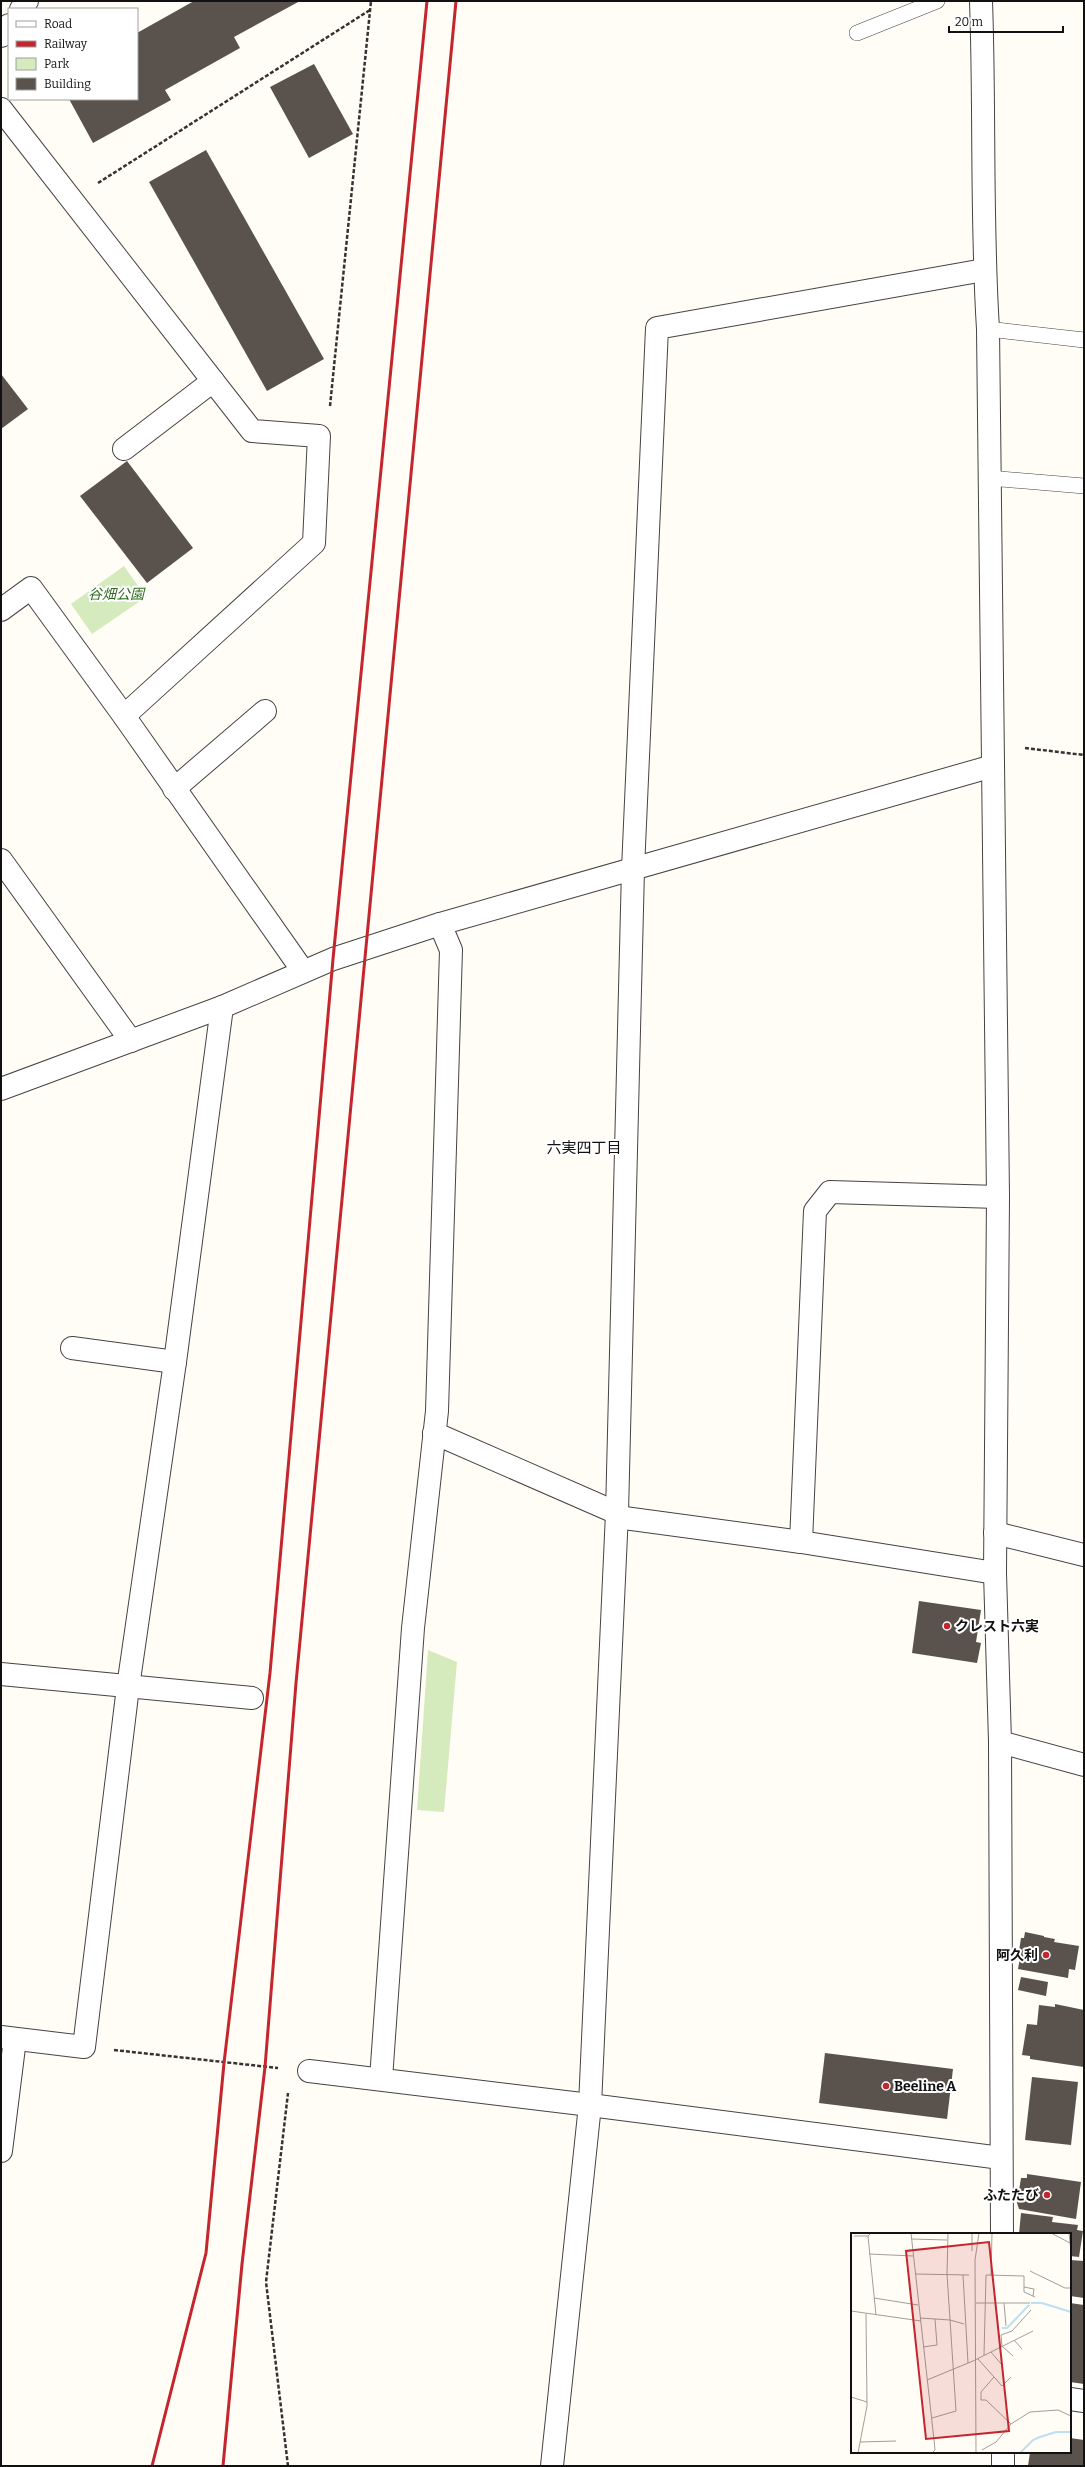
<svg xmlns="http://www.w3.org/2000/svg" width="1085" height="2467" font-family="Bitter,'Noto Sans JP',serif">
<rect width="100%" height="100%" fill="#fffdf5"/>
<g fill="#d5ebbd">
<polygon points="124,566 146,597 92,634 71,604"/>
<polygon points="428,1650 457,1662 444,1812 417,1810"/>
</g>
<g fill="#5a524d">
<polygon points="194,1 300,1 234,37 240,48 165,90 171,100 93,143 69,99 137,99 137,33"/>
<polygon points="314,64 353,134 309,158 270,87"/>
<polygon points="206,150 324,359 267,391 149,182"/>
<polygon points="1,374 28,409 1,429"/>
<polygon points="127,461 193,548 147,583 80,496"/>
<polygon points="919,1601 981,1610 976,1642 981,1643 977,1663 912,1653"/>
<polygon points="1025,1932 1044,1936 1044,1937 1055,1939 1054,1942 1079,1946 1075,1970 1069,1969 1068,1978 1018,1969 1021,1952 1019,1951 1021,1938 1024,1938"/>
<polygon points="1021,1977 1048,1982 1046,1996 1018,1990"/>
<polygon points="1055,2004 1084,2010 1084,2067 1030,2059 1030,2056 1022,2055 1027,2024 1037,2025 1039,2005 1055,2007"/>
<polygon points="825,2053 953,2069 947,2119 819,2103"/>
<polygon points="1032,2077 1078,2082 1071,2145 1025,2140"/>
<polygon points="1027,2174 1081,2182 1076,2219 1019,2209 1017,2203 1021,2178 1027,2178"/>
<polygon points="1021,2213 1053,2217 1052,2222 1078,2225 1077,2230 1083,2231 1079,2257 1070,2256 1070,2234 1019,2234"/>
<polygon points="1070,2260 1084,2261 1084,2298 1070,2296"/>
<polygon points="1070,2303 1084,2305 1084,2384 1070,2382"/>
<polygon points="1070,2438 1084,2440 1084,2466 1028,2466 1030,2452 1070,2452"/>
</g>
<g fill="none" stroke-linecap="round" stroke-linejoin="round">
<defs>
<g id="service">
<polyline points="857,33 937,1"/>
<polyline points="988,329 1084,340"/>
<polyline points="989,478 1084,486"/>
</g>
<g id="minor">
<path d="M981,1C985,110 981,220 988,329L998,1197L995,1573L1000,1742L1002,2234"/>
<polyline points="21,9 27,1"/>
<polyline points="1,36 9,25"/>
<polyline points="1,109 252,431 319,436 314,543 124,716"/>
<polyline points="124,449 213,381"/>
<polyline points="1,610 31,588 124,716 303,971"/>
<polyline points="174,789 265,711"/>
<polyline points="1,860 131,1041"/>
<polyline points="1,1089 222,1007 333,959 440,924 993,766"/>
<polyline points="72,1348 175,1362"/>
<polyline points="434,1433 617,1513"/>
<polyline points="617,1517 801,1542 995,1573"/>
<polyline points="995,1533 1084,1555"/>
<polyline points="801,1542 815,1211 830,1192 998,1197"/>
<polyline points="1,1674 252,1698"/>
<polyline points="1000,1742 1084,1765"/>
<polyline points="1,2037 84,2047 128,1687 175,1362 222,1007"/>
<polyline points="309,2071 590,2105 1001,2158"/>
<polyline points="381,2079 413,1628 437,1411 451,950 440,924"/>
<polyline points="1,2151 15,2039"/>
<polyline points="1070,2399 1084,2401"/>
<polyline points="1003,2452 1003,2466"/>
<polyline points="552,2466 590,2105 617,1513 633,869 657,328 984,270"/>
</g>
</defs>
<use href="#service" stroke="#444" stroke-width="16"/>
<use href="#minor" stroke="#444" stroke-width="24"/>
<g stroke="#333" stroke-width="2.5" stroke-dasharray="4 2" stroke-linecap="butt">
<polyline points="98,183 370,10"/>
<polyline points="330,406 371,1"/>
<polyline points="1025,748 1084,755"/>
<polyline points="114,2050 278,2068"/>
<polyline points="288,2466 266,2282 288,2093"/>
</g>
<use href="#service" stroke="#fff" stroke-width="15"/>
<use href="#minor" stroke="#fff" stroke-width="22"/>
<g stroke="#c4262e" stroke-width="3">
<polyline points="152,2466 206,2253 224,2063 270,1673 333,959 427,1"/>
<polyline points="223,2466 242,2264 265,2067 296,1683 456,1"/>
</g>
</g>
<g fill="#c4262e" stroke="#fff" stroke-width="1.5">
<circle cx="947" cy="1626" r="4"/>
<circle cx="1046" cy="1955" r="4"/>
<circle cx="886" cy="2086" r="4"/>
<circle cx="1047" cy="2195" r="4"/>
</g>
<g text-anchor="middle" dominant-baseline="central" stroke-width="4" stroke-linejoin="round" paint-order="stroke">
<g font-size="14" font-style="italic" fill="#2f6b1f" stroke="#fff">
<text x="116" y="594">谷畑公園</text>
</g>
<g font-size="14" font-weight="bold" fill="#111" stroke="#fff" text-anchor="start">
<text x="955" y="1626">クレスト六実</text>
<text x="1038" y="1955" text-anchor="end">阿久利</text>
<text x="894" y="2086">Beeline A</text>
<text x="1039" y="2195" text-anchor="end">ふたたび</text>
</g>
<g font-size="15" fill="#111" stroke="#fff">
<text x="584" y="1148">六実四丁目</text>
</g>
</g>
<g transform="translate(851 2233)">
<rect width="220" height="220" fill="#fffdf5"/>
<path fill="none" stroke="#b9e0f7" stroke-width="2" d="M180,70H191L220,79M151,95H156L178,72M169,220L182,207L189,204L205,199H220"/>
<path fill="none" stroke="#a09f9a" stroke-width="1" d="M60,0L83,207L84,217L81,220M121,0V18M200,0L219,10M218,0L220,18M3,3H17L20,0M17,3L25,82M60,6L96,7M18,21L62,23M179,38L214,55H220M64,41L118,42M112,42L117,130M140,42L141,0M173,54L183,56L182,63M23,65L67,72M125,70H179M153,70L155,93M0,78L70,88M69,85L99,87M99,87L113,91M163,107L171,116M151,113L162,123M72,114L86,112L84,86M151,114L150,102L161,98L180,77M140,119L151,132M133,122L135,42L173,43V59L184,64M127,126L151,153L160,144M143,144L130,159V167H135L160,191M76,147L122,128L182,98M0,164L16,169M81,185L105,178L96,41L97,0M9,209L45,208M131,217L145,209L160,191L179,179L207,177L220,183M7,220L16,173L15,81M125,220L124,27L128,0"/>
<path fill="#c4262e" fill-opacity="0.15" stroke="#c4262e" stroke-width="2" d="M138,9L158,198L75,206L55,18Z"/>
<rect width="220" height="220" fill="none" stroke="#111" stroke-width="2"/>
</g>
<rect width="1085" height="2467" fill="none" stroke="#111111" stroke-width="4"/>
<rect x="8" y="8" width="130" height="92" fill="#ffffff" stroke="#a0a0a0"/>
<rect x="16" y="21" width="20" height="6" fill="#ffffff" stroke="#a0a0a0"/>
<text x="44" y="28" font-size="12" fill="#111111">Road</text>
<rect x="16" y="41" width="20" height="6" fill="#c4262e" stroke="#a0a0a0"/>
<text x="44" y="48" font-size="12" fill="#111111">Railway</text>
<rect x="16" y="58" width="20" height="12" fill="#d5ebbd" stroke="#a0a0a0"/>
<text x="44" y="68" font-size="12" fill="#111111">Park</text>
<rect x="16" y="78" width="20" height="12" fill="#5a524d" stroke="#a0a0a0"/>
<text x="44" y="88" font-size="12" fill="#111111">Building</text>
<path d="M949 26v6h114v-6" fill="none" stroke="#111111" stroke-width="2"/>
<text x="955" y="26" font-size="12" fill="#111111" stroke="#ffffff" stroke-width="3" paint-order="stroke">20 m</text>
</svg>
